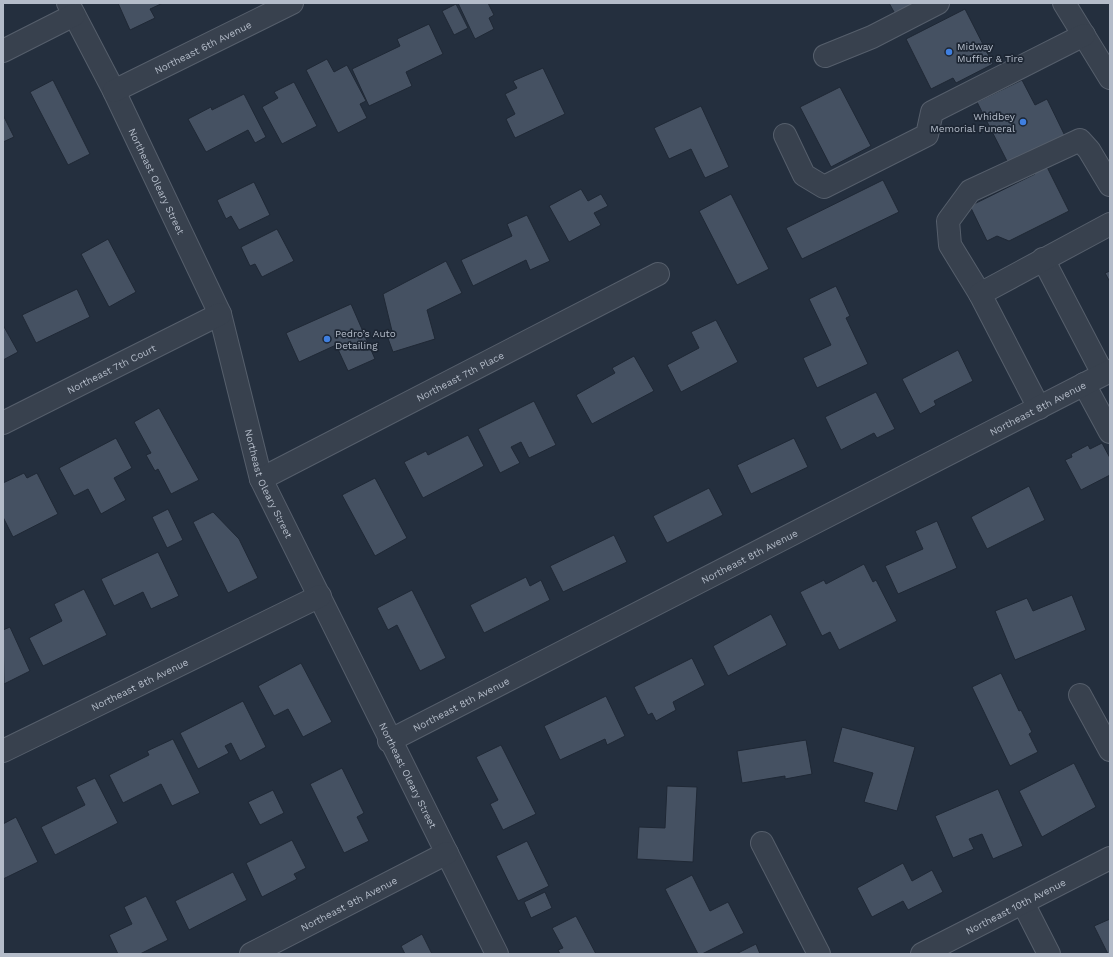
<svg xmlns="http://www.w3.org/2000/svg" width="1113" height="957" font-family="'Work Sans',sans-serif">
<rect width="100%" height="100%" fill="#242f3e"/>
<g fill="#455162" stroke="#1f2835">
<polygon points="118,3 163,3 150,9 155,18 130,30"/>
<polygon points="458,3 488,3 494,15 489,18 494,29 475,39"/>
<polygon points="889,3 929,3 898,19"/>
<polygon points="456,4 468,28 454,35 442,11"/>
<polygon points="965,9 993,64 956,83 953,78 931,89 906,39"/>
<polygon points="429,24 443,54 406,72 412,86 369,106 352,69 400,46 397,39"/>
<polygon points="327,59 334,72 347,65 366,101 360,104 367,118 338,133 306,70"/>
<polygon points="543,68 565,114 515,138 506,119 515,114 505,94 517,88 513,81"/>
<polygon points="53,80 90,154 68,165 30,92"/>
<polygon points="1022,80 1035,105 1047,99 1066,138 1010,167 977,102"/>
<polygon points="294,82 317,126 282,144 262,107 278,98 274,92"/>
<polygon points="840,87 871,146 831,167 800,107"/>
<polygon points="244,94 266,137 255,143 248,130 206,152 188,119 211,107 212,110"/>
<polygon points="701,106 729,167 705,178 691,149 669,159 654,128"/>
<polygon points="3,115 14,137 3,142"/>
<polygon points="1045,163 1069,211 1009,241 997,236 987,241 970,206 1035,174 1033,169"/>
<polygon points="883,180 899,212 802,259 786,228"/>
<polygon points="254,182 270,215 239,230 231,216 226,219 217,200"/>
<polygon points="581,189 588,201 601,194 608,206 594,213 601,225 569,242 549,206"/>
<polygon points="731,194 769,269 737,285 699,211"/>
<polygon points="527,215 550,261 530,270 526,260 473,286 461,260 512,236 507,224"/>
<polygon points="277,229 294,261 262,277 255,264 250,266 241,247"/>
<polygon points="108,239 136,292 109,307 81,254"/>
<polygon points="446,261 462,293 427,310 435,339 393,352 386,333 392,331 383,294"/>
<polygon points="1110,271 1110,282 1105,273"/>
<polygon points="836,286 850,316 846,318 868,364 817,388 803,358 831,345 809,299"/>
<polygon points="77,289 90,317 36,343 22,315"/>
<polygon points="351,304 375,359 348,371 336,345 299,362 286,333"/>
<polygon points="716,320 738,362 681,392 667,365 699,348 691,332"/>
<polygon points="3,325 18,352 3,360"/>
<polygon points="958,350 973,381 934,401 936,405 920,414 902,379"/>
<polygon points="634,356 654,391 592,424 576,395 615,373 612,368"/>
<polygon points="876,392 895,429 877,438 874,433 841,450 825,417"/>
<polygon points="534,401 556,445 529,458 521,442 511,447 520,463 500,473 478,429"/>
<polygon points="159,408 199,480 171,494 158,469 155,471 146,455 151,453 134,422"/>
<polygon points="468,435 484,466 423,498 404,462 426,451 428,455"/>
<polygon points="116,438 132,468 114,478 126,500 101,514 88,489 74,496 59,468"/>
<polygon points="794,438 808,467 751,494 737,465"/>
<polygon points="1102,443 1110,458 1110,475 1081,490 1065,460 1072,457 1071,454 1088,445 1090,449"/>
<polygon points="24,473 27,478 37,473 58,514 13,537 3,517 3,483"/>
<polygon points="375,478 407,538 375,556 342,495"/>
<polygon points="1029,486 1045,520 987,549 971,517"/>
<polygon points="709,488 723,515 667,543 653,516"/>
<polygon points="168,509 183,540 167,548 152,517"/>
<polygon points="213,512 239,539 258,578 228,593 193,522"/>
<polygon points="937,521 957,568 898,594 885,566 923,549 915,531"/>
<polygon points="614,535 627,562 563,592 550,566"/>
<polygon points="158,552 179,596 151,609 143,592 114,606 101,579"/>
<polygon points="864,564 873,582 876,580 897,621 839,650 830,632 822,636 800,592 824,580 826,584"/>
<polygon points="526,577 530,586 541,580 550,600 484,633 470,605"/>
<polygon points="84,589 107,635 43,666 29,638 62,621 54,604"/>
<polygon points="412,590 446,658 420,671 397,625 388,630 377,608"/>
<polygon points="1072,595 1086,630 1015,660 995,611 1027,598 1033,611"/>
<polygon points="771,614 787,645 728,676 713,646"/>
<polygon points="10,627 30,671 4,684 3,630"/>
<polygon points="692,658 705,685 673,702 676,710 656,721 652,713 648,715 634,687"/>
<polygon points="301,663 332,722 303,737 288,709 274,716 258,686"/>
<polygon points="1001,673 1019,711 1021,710 1032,732 1029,734 1038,752 1010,766 972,687"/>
<polygon points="606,696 625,736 607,745 605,739 560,760 544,726"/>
<polygon points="243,701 266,747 240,761 231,743 225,746 229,753 198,769 180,733"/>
<polygon points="842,727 915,747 897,811 864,802 873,773 833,762"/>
<polygon points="173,739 200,793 172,806 161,784 123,803 109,775 149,755 147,751"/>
<polygon points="806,740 812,774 785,779 785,776 742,783 737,751"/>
<polygon points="501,745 536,814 503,830 490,804 498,800 476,757"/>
<polygon points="1074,763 1096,807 1042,837 1019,791"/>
<polygon points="342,768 364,813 357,817 369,841 344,853 310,784"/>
<polygon points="95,778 118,823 55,855 41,827 85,805 76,787"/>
<polygon points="667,786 697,787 693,862 637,859 639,827 665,828"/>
<polygon points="998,789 1023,846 993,859 982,834 969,839 974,849 953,858 935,816"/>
<polygon points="273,790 284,813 260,825 248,802"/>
<polygon points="16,817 38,862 3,879 3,824"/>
<polygon points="292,840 306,868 294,874 297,879 262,897 246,863"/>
<polygon points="527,841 549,886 518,901 496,856"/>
<polygon points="903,863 912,881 932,870 943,892 908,910 903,901 872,917 857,888"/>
<polygon points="233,872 247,900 189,930 175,901"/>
<polygon points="692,875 710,911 728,902 744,933 702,954 698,954 665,889"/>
<polygon points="545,892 552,908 531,918 524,902"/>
<polygon points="146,896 168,940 140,954 118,954 109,935 132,924 124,907"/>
<polygon points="576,916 596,954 560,954 558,950 563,948 552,928"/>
<polygon points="1110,919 1110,954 1108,954 1094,926"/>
<polygon points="422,934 432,954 405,954 401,946"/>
<polygon points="756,944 760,954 736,954"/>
</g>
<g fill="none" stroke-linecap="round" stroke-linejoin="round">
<defs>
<g id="minor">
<path id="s1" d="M68,3L114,91L220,314L261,479L497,954"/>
<polyline points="1064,3 1110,78"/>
<polyline points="3,51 74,15"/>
<polyline points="825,56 872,37 938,3"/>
<path id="s2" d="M114,91L292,3"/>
<polyline points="785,135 804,175 824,187 927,135 932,112 1084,35"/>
<polyline points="1043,259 1103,374"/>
<polyline points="980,294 950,245 948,221 970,191 1080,140 1089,150 1110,185"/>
<polyline points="1084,384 1110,432"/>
<polyline points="1039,408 980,294 1110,224"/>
<path id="s3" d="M3,423L220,314"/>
<path id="s4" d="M261,479L658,274"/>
<polyline points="1080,695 1110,750"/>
<path id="s5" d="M389,741L1110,371"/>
<path id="s6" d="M3,751L320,596"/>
<polyline points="762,843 819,954"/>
<polyline points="1023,903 1049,954"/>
<path id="s7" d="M251,954L447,853"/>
<path id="s8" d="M922,954L1110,858"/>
</g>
</defs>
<use href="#minor" stroke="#565f6c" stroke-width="24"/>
<use href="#minor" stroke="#38414e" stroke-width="22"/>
</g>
<g fill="#3f7fe0" stroke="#1d2633" stroke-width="1.5">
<circle cx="949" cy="52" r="4"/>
<circle cx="1023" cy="122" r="4"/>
<circle cx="327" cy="339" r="4"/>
</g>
<g text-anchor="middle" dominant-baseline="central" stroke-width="3.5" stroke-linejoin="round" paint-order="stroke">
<g font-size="10" fill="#b4bcc9" stroke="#1d2633" text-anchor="start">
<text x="957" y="46">Midway<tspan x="957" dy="12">Muffler &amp; Tire</tspan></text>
<text x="1015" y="116" text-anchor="end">Whidbey<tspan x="1015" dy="12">Memorial Funeral</tspan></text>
<text x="335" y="333">Pedro’s Auto<tspan x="335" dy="12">Detailing</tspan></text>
</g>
<g font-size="10" fill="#b4bcc9" stroke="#1d2633">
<text stroke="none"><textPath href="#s2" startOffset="99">Northeast 6th Avenue</textPath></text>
<text stroke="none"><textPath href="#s1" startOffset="199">Northeast Oleary Street</textPath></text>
<text stroke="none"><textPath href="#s3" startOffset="121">Northeast 7th Court</textPath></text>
<text stroke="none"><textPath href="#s4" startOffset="224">Northeast 7th Place</textPath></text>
<text stroke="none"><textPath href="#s5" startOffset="729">Northeast 8th Avenue</textPath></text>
<text stroke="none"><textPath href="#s1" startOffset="523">Northeast Oleary Street</textPath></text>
<text stroke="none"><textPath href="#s5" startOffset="405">Northeast 8th Avenue</textPath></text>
<text stroke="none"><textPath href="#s6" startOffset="152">Northeast 8th Avenue</textPath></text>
<text stroke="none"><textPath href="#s5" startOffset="81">Northeast 8th Avenue</textPath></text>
<text stroke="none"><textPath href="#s1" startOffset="847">Northeast Oleary Street</textPath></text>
<text stroke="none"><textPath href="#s7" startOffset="110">Northeast 9th Avenue</textPath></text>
<text stroke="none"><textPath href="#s8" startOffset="105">Northeast 10th Avenue</textPath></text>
</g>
</g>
<rect width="1113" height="957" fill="none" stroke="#b4bcc9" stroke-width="8"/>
</svg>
